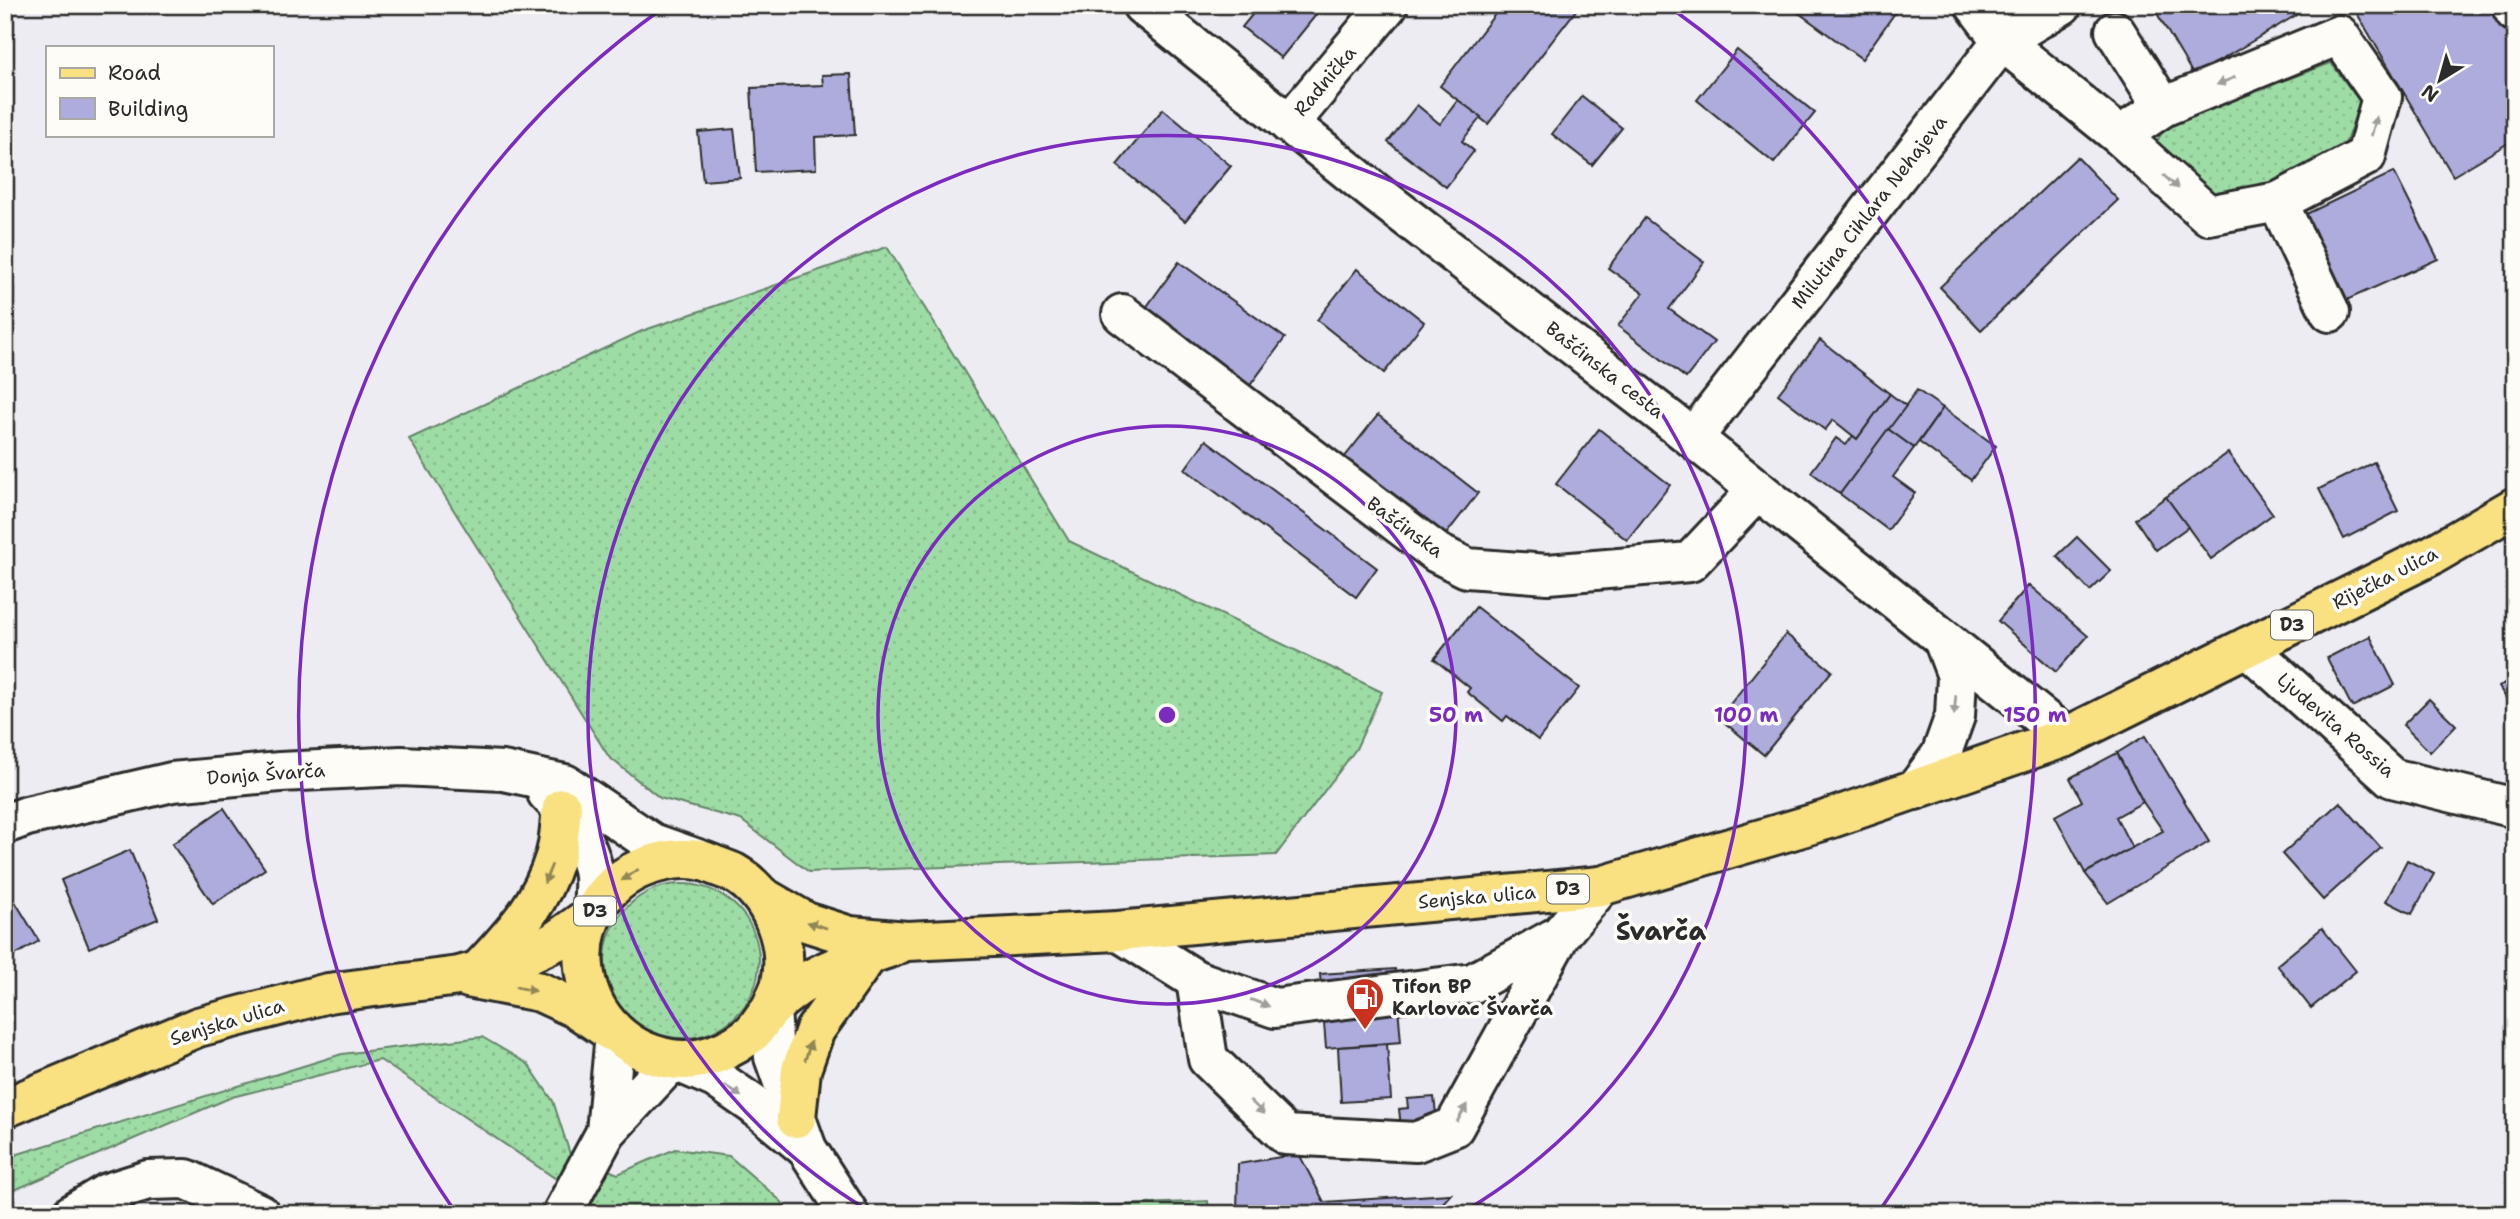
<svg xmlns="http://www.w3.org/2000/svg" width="2520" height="1219" font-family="'Shantell Sans',sans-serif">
<defs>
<pattern id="grass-dots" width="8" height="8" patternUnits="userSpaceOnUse" patternTransform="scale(1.75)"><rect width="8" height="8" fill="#9edca5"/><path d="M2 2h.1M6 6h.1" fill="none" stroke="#88bd8e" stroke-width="1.8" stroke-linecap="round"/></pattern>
</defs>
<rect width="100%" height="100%" fill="#edecf2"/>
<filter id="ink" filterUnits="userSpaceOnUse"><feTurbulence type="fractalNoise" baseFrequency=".0143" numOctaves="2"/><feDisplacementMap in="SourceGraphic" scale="14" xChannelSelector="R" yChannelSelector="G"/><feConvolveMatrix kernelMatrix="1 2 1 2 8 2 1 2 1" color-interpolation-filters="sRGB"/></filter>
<g filter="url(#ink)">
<g fill="url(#grass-dots)" stroke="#648468" stroke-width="2">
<polygon points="2331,63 2360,102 2344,147 2267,185 2214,194 2153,148 2167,124"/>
<polygon points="887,247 1069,541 1382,692 1356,749 1276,855 809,872 741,820 660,798 609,757 409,439 642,331"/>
<circle cx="682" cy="961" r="77"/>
<polygon points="482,1037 528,1064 553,1101 570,1154 618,1174 675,1149 729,1156 782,1202 788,1214 608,1214 380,1060 232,1097 5,1194 5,1158 342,1054"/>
</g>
<polygon fill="#9edca5" stroke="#648468" stroke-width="2" points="1208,1201 1209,1214 990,1214 990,1211"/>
<g fill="#adacdd" stroke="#2b2b2b" stroke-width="2">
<polygon points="1260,5 1304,5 1316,15 1281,58 1242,27"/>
<polygon points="1502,5 1580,5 1488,124 1440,86"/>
<polygon points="1788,5 1890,5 1897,10 1862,59"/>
<polygon points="2152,5 2313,5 2194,76"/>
<polygon points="2352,5 2492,5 2515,44 2515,139 2453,176"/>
<polygon points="1737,50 1815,113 1774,163 1697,100"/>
<polygon points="851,74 855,135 815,137 816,169 756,172 751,88 823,85 822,75"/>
<polygon points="1582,96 1622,128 1592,165 1552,134"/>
<polygon points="1458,100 1481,117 1462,141 1474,151 1446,187 1388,142 1417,105 1440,124"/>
<polygon points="1163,109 1231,166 1185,221 1117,165"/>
<polygon points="734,129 740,178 703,181 698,132"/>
<polygon points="2077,157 2118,200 1981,330 1940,287"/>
<polygon points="2394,172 2438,259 2340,303 2300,217"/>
<polygon points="1645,218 1704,262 1669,309 1714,342 1686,378 1618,326 1643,293 1608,268"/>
<polygon points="1179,262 1285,338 1248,388 1143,312"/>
<polygon points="1357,269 1424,322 1384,373 1317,320"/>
<polygon points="1820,340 1890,394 1857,439 1833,420 1825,430 1778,394"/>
<polygon points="1917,390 1943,408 1914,448 1888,429"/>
<polygon points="1890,394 1906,406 1840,494 1811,472 1836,438 1846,445 1853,436 1857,439"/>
<polygon points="1943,408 1996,446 1971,480 1919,442"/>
<polygon points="1378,415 1478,493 1440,542 1340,463"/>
<polygon points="1599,429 1670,485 1627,540 1556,484"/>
<polygon points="1888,429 1914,448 1893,477 1915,493 1888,530 1840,494"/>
<polygon points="1206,440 1377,568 1356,597 1185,469"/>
<polygon points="2228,453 2273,514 2211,559 2166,497"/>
<polygon points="2374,462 2398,511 2344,539 2319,489"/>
<polygon points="2166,497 2188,527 2156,550 2135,519"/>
<polygon points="2077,537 2111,571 2090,591 2057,556"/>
<polygon points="2029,585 2088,636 2056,672 1998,621"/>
<polygon points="1476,607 1579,688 1538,740 1507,716 1503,721 1467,692 1470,688 1434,659"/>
<polygon points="1786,634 1832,671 1764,755 1719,718"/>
<polygon points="2370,636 2395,685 2352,707 2327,658"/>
<polygon points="2515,677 2515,712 2499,687"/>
<polygon points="2429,699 2456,725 2430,752 2403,725"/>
<polygon points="2145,736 2209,842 2108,903 2085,873 2163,831 2143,802 2117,753"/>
<polygon points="2117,753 2143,802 2116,817 2132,848 2085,873 2055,816 2082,801 2070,778"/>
<polygon points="2340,802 2381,848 2323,900 2282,854"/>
<polygon points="224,808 265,869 213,904 172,844"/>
<polygon points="130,850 158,919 89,948 61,880"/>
<polygon points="2407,860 2434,874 2412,914 2386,901"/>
<polygon points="5,885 39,941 5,961"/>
<polygon points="2322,928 2356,971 2311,1008 2277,965"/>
<polygon points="1395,969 1401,1042 1326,1048 1320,974"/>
<polygon points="1387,1044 1391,1099 1341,1102 1338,1047"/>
<polygon points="1434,1097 1437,1122 1401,1127 1399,1109 1408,1108 1407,1099"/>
<polygon points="1299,1154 1324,1202 1451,1194 1433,1214 1237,1214 1238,1164"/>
</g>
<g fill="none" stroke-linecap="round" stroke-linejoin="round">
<defs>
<g id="minor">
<polyline points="1142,5 1377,194 1693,438 2066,737"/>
<polyline points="1975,5 2002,41 2120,136 2208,215 2278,202 2366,156 2382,97 2339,35 2163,107 2120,136"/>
<polyline points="2511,5 2515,12"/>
<polyline points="2115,31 2163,107"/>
<polyline points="1289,124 1388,5"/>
<polyline points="2278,202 2330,312"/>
<polyline points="1122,314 1437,553 1467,568 1548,574 1690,562 1758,490"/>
<polyline points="1693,438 2002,41 2062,5"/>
<polyline points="2247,647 2392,778 2515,808"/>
<polyline points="1915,790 1941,755 1955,716 1957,676 1943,639"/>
<path d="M547,793C568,814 586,839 593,869C596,882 593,900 593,914"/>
<polyline points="5,824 27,816 172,782 280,772 401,766 503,771 565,784 652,843 703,861"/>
<polyline points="1118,931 1196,980 1275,1008 1473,983 1560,935"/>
<polyline points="1196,980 1208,1059 1286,1135 1416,1142 1454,1127 1560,935 1601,886"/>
<polyline points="771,1008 774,1057 807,1149 849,1214"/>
<polyline points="606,1132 615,1034"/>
<polyline points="72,1214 107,1193 148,1180 186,1179 260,1214"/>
<polyline points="562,1214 606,1132 673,1060 715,1078 754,1105 807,1149"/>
</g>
<g id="major">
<polyline points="761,896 806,922 850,936 907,941 1118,931 1601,886 1826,820 2066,737 2434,554 2515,507"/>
<path d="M480,969C513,933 540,906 555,857C560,841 560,823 562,808"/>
<polyline points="468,978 540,992 577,1009 610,1031"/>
<path d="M771,1008C774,1000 779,992 781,983C790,943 771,894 734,873C726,869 717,867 709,863C693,857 673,859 657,863C550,891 564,1041 671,1059C700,1064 733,1050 754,1031C760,1024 764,1016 770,1010C778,1001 789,993 799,986C828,967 864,957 897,945"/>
<polyline points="5,1108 198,1027 328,993 459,976 510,962 554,942 593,914"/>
<polyline points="796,1118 801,1070 815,1030 867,957"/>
</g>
</defs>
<use href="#minor" stroke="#2b2b2b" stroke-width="44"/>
<use href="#major" stroke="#2b2b2b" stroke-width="44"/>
<use href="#minor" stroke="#fdfcf7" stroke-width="38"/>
<use href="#major" stroke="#f9e181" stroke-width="38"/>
</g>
<defs><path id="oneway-solid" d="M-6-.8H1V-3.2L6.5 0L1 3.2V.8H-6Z" transform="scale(1.75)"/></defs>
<g fill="#9e9e9b">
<use href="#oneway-solid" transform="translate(2226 81) rotate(158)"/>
<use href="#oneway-solid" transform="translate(2374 126) rotate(-75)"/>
<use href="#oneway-solid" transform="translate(2171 182) rotate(42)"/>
<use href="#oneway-solid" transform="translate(1955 705) rotate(95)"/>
<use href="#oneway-solid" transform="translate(1260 1003) rotate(20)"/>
<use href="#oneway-solid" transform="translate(733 1091) rotate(34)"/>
<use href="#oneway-solid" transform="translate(1257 1107) rotate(44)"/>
<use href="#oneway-solid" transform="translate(1462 1113) rotate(-61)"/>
</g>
<g fill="#928656">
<use href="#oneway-solid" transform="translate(548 874) rotate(112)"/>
<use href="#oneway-solid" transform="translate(630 875) rotate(146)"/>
<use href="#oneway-solid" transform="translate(817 925) rotate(-163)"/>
<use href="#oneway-solid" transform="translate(526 989) rotate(11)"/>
<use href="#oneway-solid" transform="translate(808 1051) rotate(-72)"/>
</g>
</g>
<g fill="none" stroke="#7b2cbf" stroke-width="3.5">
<circle cx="1167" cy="715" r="289"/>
<path d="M869 1211A579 579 0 1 1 1465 1211"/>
<path d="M456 1213A868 868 0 0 1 663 8M1671 8A868 868 0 0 1 1878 1213"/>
</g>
<defs>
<symbol id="fuel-pin" viewBox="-11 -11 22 30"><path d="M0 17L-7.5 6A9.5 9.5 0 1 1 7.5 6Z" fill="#c8321e" stroke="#fdfcf7"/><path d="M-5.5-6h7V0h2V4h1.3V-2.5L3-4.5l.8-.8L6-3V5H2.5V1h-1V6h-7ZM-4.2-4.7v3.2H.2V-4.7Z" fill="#fff"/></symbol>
</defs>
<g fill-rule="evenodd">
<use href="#fuel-pin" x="1343" y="975" width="44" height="60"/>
</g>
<g text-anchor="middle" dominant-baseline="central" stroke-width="7" stroke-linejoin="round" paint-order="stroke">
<g fill="#fdfcf7" stroke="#6a6a68" stroke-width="2">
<rect x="2271" y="610.5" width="42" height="29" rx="5"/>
<rect x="1547" y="874.5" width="42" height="29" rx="5"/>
<rect x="574" y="896.5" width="42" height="29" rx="5"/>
</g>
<g font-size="18" font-weight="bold" fill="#2b2b2b">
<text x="2292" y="625">D3</text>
<text x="1568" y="889">D3</text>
<text x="595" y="911">D3</text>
</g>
<g font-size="19" fill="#2b2b2b" stroke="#fdfcf7">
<text transform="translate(1325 81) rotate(-50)">Radnička</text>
<text transform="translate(1869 212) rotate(-52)">Milutina Cihlara Nehajeva</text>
<text transform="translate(1605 370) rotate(38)">Bašćinska cesta</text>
<text transform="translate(1405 527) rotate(36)">Bašćinska</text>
<text transform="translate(2385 578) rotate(-27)">Riječka ulica</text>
<text transform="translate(2336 725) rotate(41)">Ljudevita Rossia</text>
<text transform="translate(266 774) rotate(-4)">Donja Švarča</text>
<text transform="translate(1477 897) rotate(-5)">Senjska ulica</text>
<text transform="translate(227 1022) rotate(-17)">Senjska ulica</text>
</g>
<g font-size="19" font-weight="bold" fill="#2b2b2b" stroke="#fdfcf7" text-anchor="start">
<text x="1392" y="986">Tifon BP<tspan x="1392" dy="22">Karlovac Švarča</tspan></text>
</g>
<g font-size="26" font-weight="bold" fill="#2b2b2b" stroke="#fdfcf7">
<text x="1661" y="930">Švarča</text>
</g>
</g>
<circle cx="1167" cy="715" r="10" fill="#7b2cbf" stroke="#fdfcf7" stroke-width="3.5"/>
<g font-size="21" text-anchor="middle" font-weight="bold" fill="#7b2cbf" stroke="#fdfcf7" stroke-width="7" stroke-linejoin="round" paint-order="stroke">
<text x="1456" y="722">50 m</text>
<text x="1746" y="722">100 m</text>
<text x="2035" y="722">150 m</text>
</g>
<rect width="2520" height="1219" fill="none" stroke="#fdfcf7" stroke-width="28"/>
<rect x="14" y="14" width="2492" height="1191" fill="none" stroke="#2b2b2b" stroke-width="2.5" filter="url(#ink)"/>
<rect x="46" y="46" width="228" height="91" fill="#fdfcf7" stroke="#a9a8a5" stroke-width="2"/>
<rect x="60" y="68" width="35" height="10" fill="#f9e181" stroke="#a9a8a5" stroke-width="2"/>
<text x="108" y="80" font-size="21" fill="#2b2b2b">Road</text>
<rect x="60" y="98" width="35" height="21" fill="#adacdd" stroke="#a9a8a5" stroke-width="2"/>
<text x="108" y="116" font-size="21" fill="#2b2b2b">Building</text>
<g transform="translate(2440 80) rotate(217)" stroke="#fdfcf7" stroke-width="5" paint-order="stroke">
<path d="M0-5L12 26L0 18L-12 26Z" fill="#2b2b2b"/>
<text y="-10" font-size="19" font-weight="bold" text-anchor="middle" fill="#2b2b2b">N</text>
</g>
</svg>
